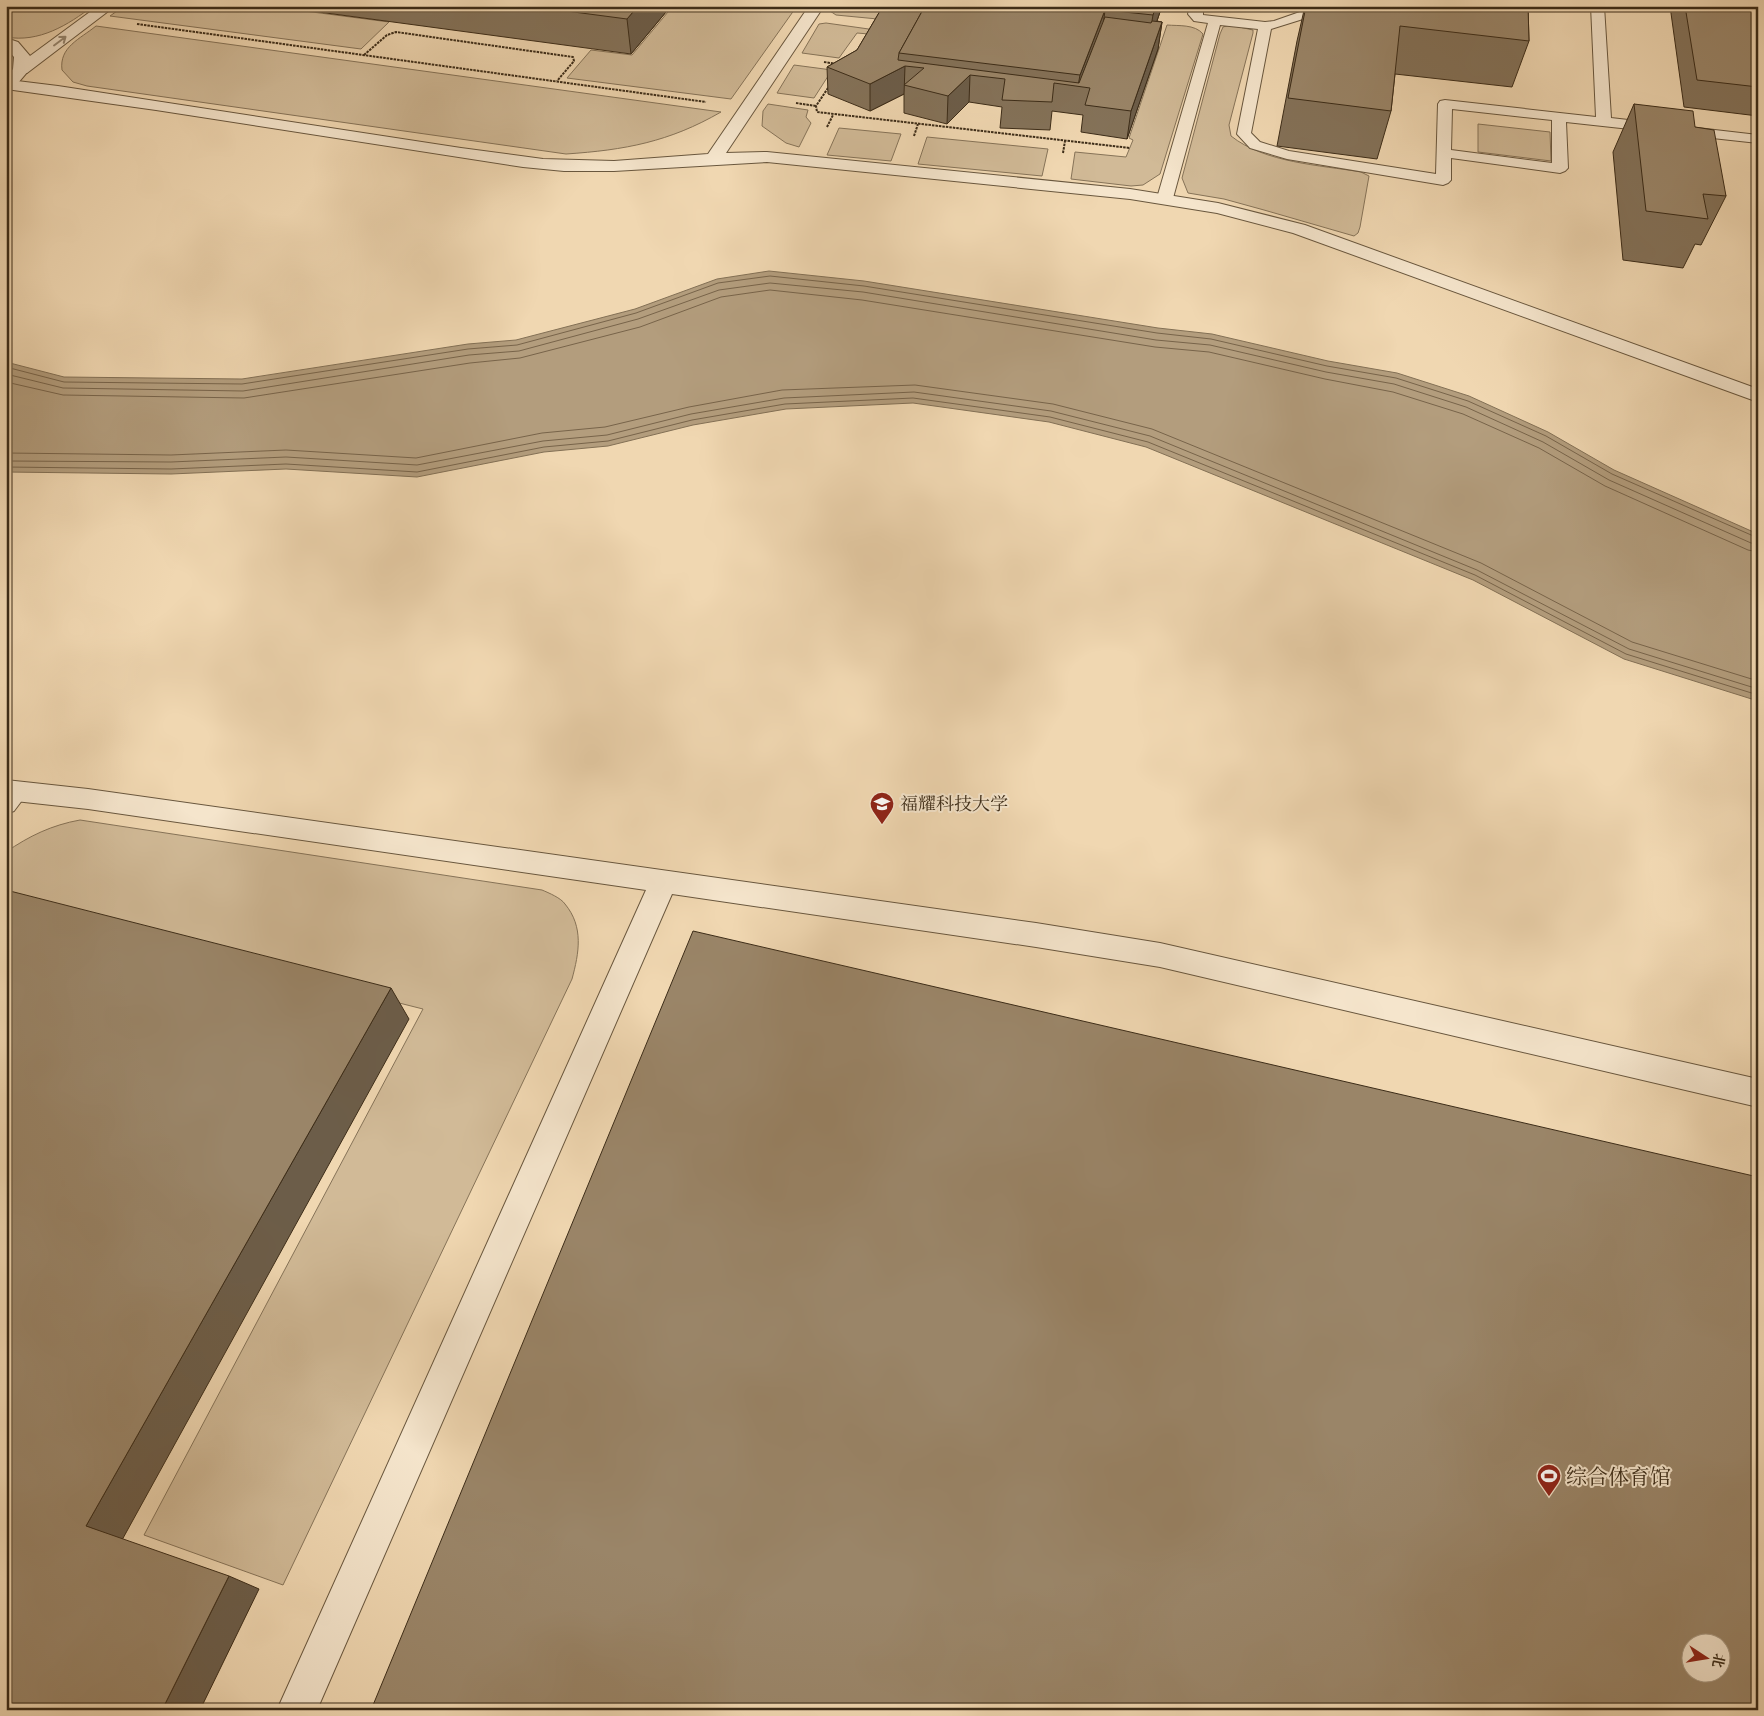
<svg xmlns="http://www.w3.org/2000/svg" width="1764" height="1716" font-family="'Libre Caslon Text','Noto Serif SC',serif">
<rect width="100%" height="100%" fill="#f0d7b1"/>
<filter id="stains"><feTurbulence type="fractalNoise" baseFrequency=".004" numOctaves="4"/><feColorMatrix values="0 0 0 0 .2 0 0 0 0 .09 0 0 0 0 .02 0 0 0 .5 -.17"/></filter>
<radialGradient id="worn" r=".72"><stop offset=".6" stop-color="#630" stop-opacity="0"/><stop offset="1" stop-color="#630" stop-opacity=".3"/></radialGradient>
<g fill="#d1ba97" stroke="#867358">
<path d="M6,6H93C68,25 39,43 6,37Z"/>
<polygon points="124,6 266,6 389,22 361,49 110,16"/>
<polygon points="673,6 797,6 731,99 567,78 591,50 632,55"/>
<polygon points="833,6 897,6 888,20 836,15 830,11"/>
<polygon points="826,23 883,31 881,35 857,33 839,58 802,53 819,24"/>
<path d="M1167,25C1178,26 1195,24 1203,34L1160,174L1143,185L1131,186L1071,179L1075,152L1126,157L1133,140L1129,138Z"/>
<path d="M1230,25L1253,30V33L1229,125L1231,136C1265,163 1320,165 1361,172L1369,176L1360,227L1358,233L1354,236L1264,210L1224,199L1188,193L1182,178L1220,34L1223,27Z"/>
<path d="M96,26L721,112C669,142 625,150 566,154L87,86L73,82L62,70C59,47 80,39 96,26Z"/>
<polygon points="794,65 832,70 814,98 777,93"/>
<polygon points="768,104 808,110 806,117 811,123 799,147 786,143 762,126 763,111"/>
<polygon points="1478,124 1550,132 1551,161 1478,152"/>
<polygon points="839,128 901,134 891,161 827,155"/>
<polygon points="927,137 1048,149 1042,176 918,164"/>
<path d="M80,820L542,890C549,893 561,898 565,904C584,927 579,953 572,979L283,1585L144,1535L423,1009L6,904V852C29,836 52,825 80,820Z"/>
</g>
<polygon fill="#b39d7d" stroke="#837055" points="769,271 864,281 1158,328 1212,334 1328,361 1397,373 1469,396 1548,432 1614,470 1758,534 1758,701 1624,659 1473,580 1146,447 1049,422 913,403 786,409 693,425 608,446 544,452 417,477 286,469 171,474 6,472 6,362 64,377 242,379 468,344 516,340 635,309 717,279"/>
<g fill="none" stroke-linecap="round" stroke-linejoin="round">
<g stroke="#78644a" stroke-width="1">
<polyline points="6,367 64,382 242,384 468,349 517,345 636,313 718,283 770,276 864,286 1157,333 1211,339 1327,366 1396,378 1468,401 1546,436 1612,474 1758,538"/>
<polyline points="6,374 63,388 243,391 469,355 519,351 638,319 719,290 770,283 863,292 1156,340 1210,345 1326,372 1394,384 1466,407 1543,442 1609,480 1751,543 1758,544"/>
<polyline points="6,382 63,395 244,398 470,363 520,358 640,327 721,297 770,290 862,300 1155,347 1209,352 1325,379 1393,392 1463,414 1539,448 1605,486 1748,550 1758,552"/>
<polyline points="6,453 171,455 286,450 416,458 542,433 605,427 689,407 782,390 915,385 1053,404 1152,429 1481,563 1632,642 1758,681"/>
<polyline points="6,461 171,462 286,457 417,465 543,441 607,435 691,414 784,398 914,392 1051,411 1150,436 1477,570 1629,649 1758,689"/>
<polyline points="6,467 171,469 286,464 417,472 544,447 608,441 692,420 785,404 913,398 1050,417 1148,442 1475,575 1626,654 1758,695"/>
</g>
<defs>
<g id="service">
<path d="M1190,6H1203V15L1265,22L1274,21L1317,6H1336L1335,9L1271,29L1251,133L1260,142L1289,151L1436,174L1438,104L1440,101L1445,100L1596,117L1591,6H1604L1611,118L1758,135V143L1566,122L1568,168L1565,171L1560,173L1451,158V180L1448,183L1443,185L1287,159L1250,148L1237,134L1258,29L1220,25L1173,198L1170,201H1160L1157,198L1208,23L1194,21L1188,14ZM1452,109L1552,120V163L1451,150Z"/>
<polygon points="18,782 26,785 29,791 14,811 6,814 6,789 10,785"/>
</g>
<g id="minor">
<polygon points="98,6 115,6 27,73 15,73 13,70 15,67"/>
<polygon points="809,6 824,6 726,153 767,152 1130,189 1218,203 1305,225 1758,389 1758,402 1293,233 1217,213 1130,199 767,162 614,171 564,171 523,167 156,110 6,89 6,81 9,80 58,86 461,148 543,159 614,161 708,154"/>
<polygon points="6,780 88,789 1036,923 1160,943 1758,1079 1758,1107 1160,967 1036,947 672,894 317,1710 277,1710 646,890 88,809 6,800"/>
</g>
<polygon id="tertiary" points="6,38 18,42 30,56 29,70 12,90 6,92 6,77 13,69 14,57 6,48"/>
</defs>
<use href="#service" stroke="#69573e" stroke-width="2"/>
<use href="#minor" stroke="#69573e" stroke-width="2"/>
<use href="#tertiary" stroke="#69573e" stroke-width="2"/>
<g stroke="#3c2c18" stroke-width="2" stroke-dasharray="2.5 1" stroke-linecap="butt">
<polyline points="137,24 706,102"/>
<polyline points="364,55 387,35 396,32 573,57 574,61 557,81"/>
<polyline points="824,62 837,64"/>
<polyline points="830,85 816,106 817,112 1130,148"/>
<polyline points="796,103 816,106"/>
<polyline points="827,127 833,115"/>
<polyline points="914,136 918,124"/>
<polyline points="1063,153 1065,141"/>
</g>
<use href="#service" fill="#f5e5cc" fill-rule="evenodd"/>
<use href="#minor" fill="#f5e5cc" fill-rule="evenodd"/>
<use href="#tertiary" fill="#f5e5cc" fill-rule="evenodd"/>
</g>
<g fill="#847259" stroke="#3c2c18">
<polygon points="274,6 671,6 631,54"/>
<polygon points="883,6 1162,6 1157,21 1162,22 1158,49 1127,139 1081,132 1083,115 1052,111 1050,130 1000,128 1002,107 969,102 947,124 904,113 904,94 870,111 828,94 827,67 857,50"/>
<polygon points="1305,6 1407,6 1418,7 1418,6 1528,6 1529,41 1512,87 1395,74 1391,111 1377,159 1277,146 1297,41"/>
<polygon points="1670,6 1758,6 1758,116 1684,107"/>
<polygon points="1634,104 1695,127 1726,196 1701,245 1695,244 1683,268 1623,260 1613,152"/>
</g>
<g fill="#6c5d49" stroke="#3c2c18">
<polygon points="638,6 671,6 631,54 627,19"/>
<polygon points="1156,6 1162,6 1147,50 1153,15"/>
<polygon points="1105,10 1101,44 1078,86 1080,75"/>
<polygon points="1162,22 1158,49 1127,139 1131,111"/>
<polygon points="905,66 904,94 870,111 870,84"/>
<polygon points="970,75 969,102 947,124 948,96"/>
<polygon points="391,988 409,1019 122,1540 86,1526"/>
<polygon points="229,1576 259,1589 200,1710 162,1710"/>
</g>
<g fill="#9a8568" stroke="#3c2c18" fill-rule="evenodd">
<polygon points="528,6 638,6 627,19"/>
<polygon points="883,6 925,6 899,53 898,60 1079,83 1105,17 1151,23 1152,21 1162,22 1131,111 1085,105 1090,88 1054,83 1052,102 1002,100 1005,79 970,75 948,96 904,85 924,68 905,66 870,84 827,67 857,50"/>
<polygon points="925,6 953,6 989,11 992,6 1156,6 1153,15 1105,10 1080,75 899,53"/>
<polygon points="1306,6 1407,6 1428,9 1428,6 1528,6 1529,41 1400,26 1391,111 1288,98"/>
<polygon points="1685,6 1758,6 1758,87 1697,80"/>
<polygon points="1634,104 1693,111 1695,127 1714,130 1726,196 1703,194 1708,219 1646,211"/>
<polygon points="6,890 391,988 86,1526 229,1576 162,1710 6,1710"/>
<path d="M693,931L1758,1177V1710H371ZM1692,1644H1722V1674H1692Z"/>
</g>
<defs><path id="oneway-shaft" d="M-6 0H5M1.5-3L5.5 0L1.5 3" fill="none" stroke-width="1.6" stroke-linecap="round" stroke-linejoin="round" transform="scale(1.25)"/></defs>
<use stroke="#988872" href="#oneway-shaft" transform="translate(60 41) rotate(-37)"/>
<defs>
<symbol id="university-pin" viewBox="-11 -11 22 30"><path d="M0 17L-7.5 6A9.5 9.5 0 1 1 7.5 6Z" fill="#8f2418" stroke="#f5e5cc"/><path d="M0-5L7-2L0 1L-7-2ZM-4 1L0 2.5L4 1V4Q0 6-4 4Z" fill="#fff"/></symbol>
<symbol id="stadium-pin" viewBox="-11 -11 22 30"><path d="M0 17L-7.5 6A9.5 9.5 0 1 1 7.5 6Z" fill="#8f2418" stroke="#f5e5cc"/><path d="M0-5a6.5 5 0 1 0 0 10a6.5 5 0 1 0 0-10ZM-3.5-1.8h7v3.6h-7Z" fill="#fff"/></symbol>
</defs>
<g fill-rule="evenodd">
<use href="#university-pin" x="868" y="790" width="28" height="38"/>
<use href="#stadium-pin" x="1535" y="1462" width="28" height="38"/>
</g>
<g text-anchor="middle" dominant-baseline="central" stroke-width="4" stroke-linejoin="round" paint-order="stroke">
<g font-size="18" fill="#3c2c18" stroke="#f5e5cc" text-anchor="start">
<text x="900" y="804">福耀科技大学</text>
</g>
<g font-size="21" fill="#3c2c18" stroke="#f5e5cc" text-anchor="start">
<text x="1566" y="1476">综合体育馆</text>
</g>
</g>
<rect width="1764" height="1716" fill="none" stroke="#f0d7b1" stroke-width="25"/>
<rect x="8" y="8" width="1749" height="1701" fill="none" stroke="#3c2c18" stroke-width="2.5"/>
<rect x="12" y="12" width="1739" height="1691" fill="none" stroke="#3c2c18"/>
<g transform="translate(1706 1658) rotate(102)"><circle r="24" fill="#f5e5cc" stroke="#ab9b84"/>
<path d="M0-4L9 19L0 12L-9 19Z" fill="#8f2418"/>
<text y="-8" font-size="14" font-weight="bold" text-anchor="middle" fill="#3c2c18">北</text>
</g>
<rect width="100%" height="100%" filter="url(#stains)"/>
<rect width="100%" height="100%" fill="url(#worn)"/>
</svg>
